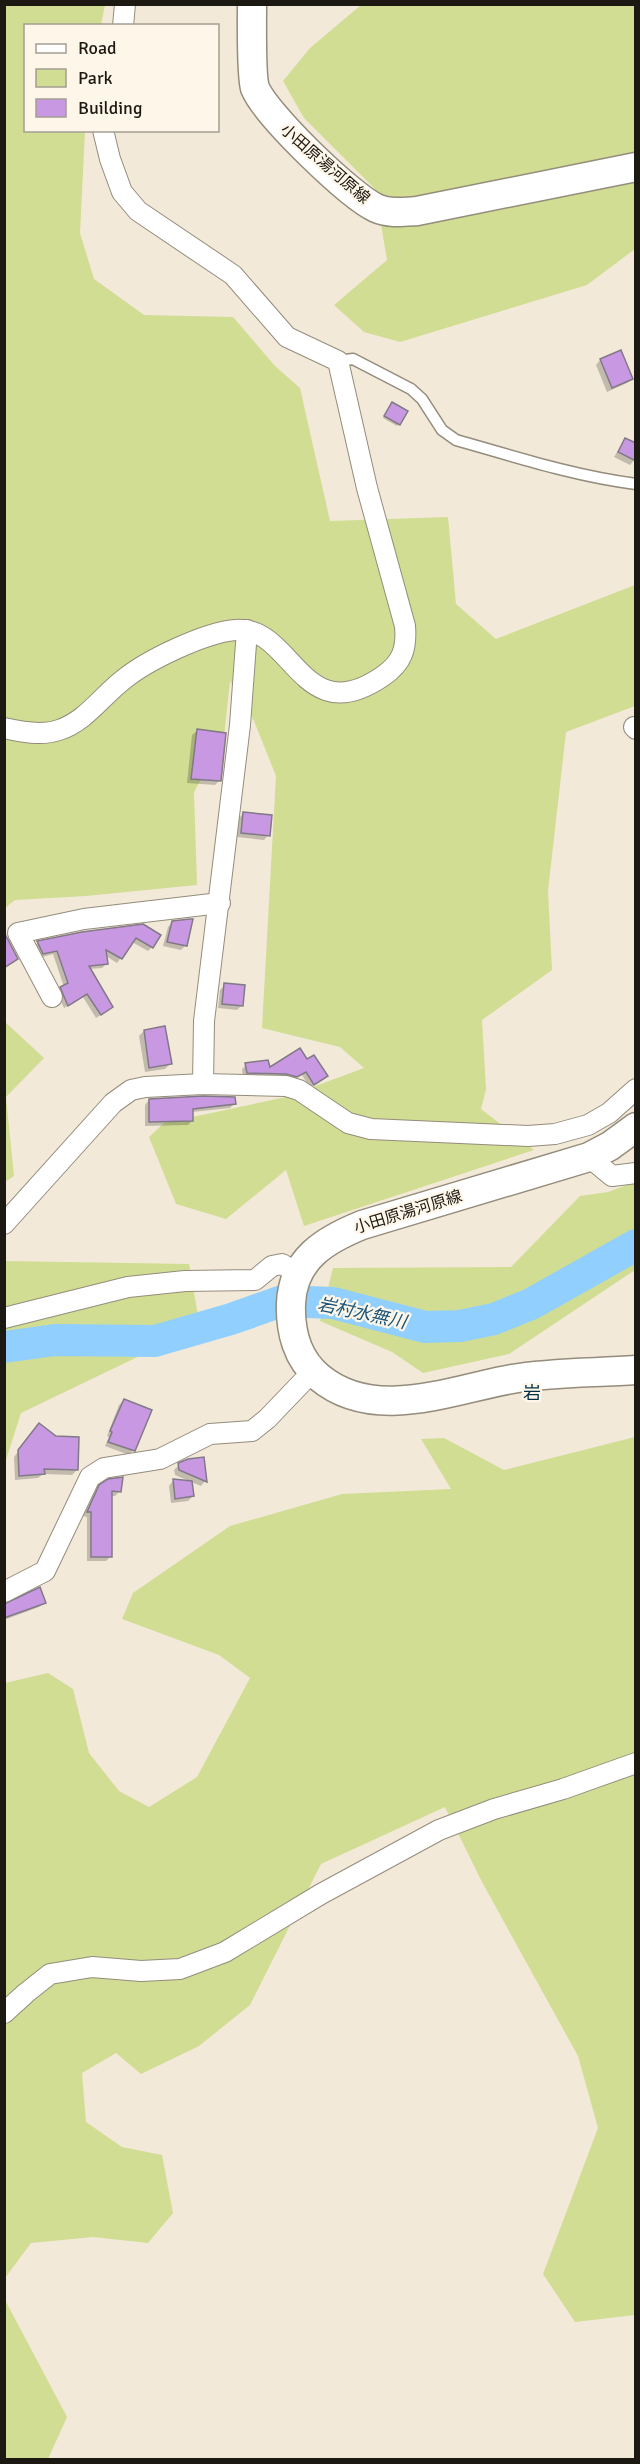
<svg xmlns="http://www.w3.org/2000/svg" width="640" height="2464" font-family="Signika,'Noto Sans JP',sans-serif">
<rect width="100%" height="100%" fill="#f3e9d9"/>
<g fill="#d1dd93">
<polygon points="5,5 105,5 101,25 26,26 26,130 85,131 80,233 94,279 144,315 233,317 275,366 300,388 330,521 448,517 456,604 496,639 635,585 635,706 566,732 548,891 552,970 482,1020 486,1089 481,1109 534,1150 304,1226 286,1170 226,1219 176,1204 149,1137 164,1123 286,1097 364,1068 340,1047 262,1028 276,776 254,721 230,681 224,737 194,792 197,885 86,896 15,900 5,908"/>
<polygon points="361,5 635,5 635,249 587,285 400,342 364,332 334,305 387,260 375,189 304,118 283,81 310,48"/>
<polygon points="4,1021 44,1058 6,1097 14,1176 5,1182"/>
<polygon points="635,1182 635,1270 509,1354 423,1373 392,1352 320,1321 333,1268 511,1267 580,1196 608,1192"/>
<polygon points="5,1261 189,1264 200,1327 21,1413 5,1463"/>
<polygon points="635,1437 635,2315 575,2322 543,2274 598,2128 578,2056 482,1882 445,1807 321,1864 250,2005 199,2046 141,2074 116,2053 82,2073 86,2122 122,2147 162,2155 173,2213 148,2243 93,2237 31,2243 5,2278 5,1683 48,1673 73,1689 89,1753 119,1791 149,1807 197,1777 250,1678 219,1655 122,1619 133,1593 230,1526 342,1494 451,1489 421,1439 444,1438 504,1470"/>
<polygon points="4,2298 67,2417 48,2459 5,2459"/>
</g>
<g fill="#0003">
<polygon points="620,352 631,379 627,383 607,392 596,365 600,360"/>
<polygon points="392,403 399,424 397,426 383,418"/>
<polygon points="625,439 636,458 630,465 614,457"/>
<polygon points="197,731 220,780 215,785 187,783 192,735"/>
<polygon points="244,813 268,835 264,840 237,837 239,818"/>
<polygon points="173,922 185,946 181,950 163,946 168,927"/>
<polygon points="142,926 152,947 148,951 132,942 117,963 106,956 107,963 102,968 89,969 107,1011 96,1018 83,997 64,1008 57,993 64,987 53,954 39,958 34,947 38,943"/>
<polygon points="225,985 242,1005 237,1010 218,1008 220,990"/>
<polygon points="144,1031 170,1064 165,1069 145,1072 139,1036"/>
<polygon points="306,1062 326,1076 310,1088 302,1075 292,1080 243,1077 242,1069 246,1065 269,1069"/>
<polygon points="149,1100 234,1104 230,1108 192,1112 192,1121 188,1125 145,1126 145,1105"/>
<polygon points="124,1400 133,1450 129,1455 105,1446 109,1437 107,1436 119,1405"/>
<polygon points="35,1430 77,1470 72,1475 43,1474 38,1478 15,1480 14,1457"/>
<polygon points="179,1465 205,1481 201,1486 175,1475 174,1470"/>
<polygon points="173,1481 191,1483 193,1496 188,1501 171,1503 169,1486"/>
<polygon points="100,1486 120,1491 115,1496 111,1496 111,1556 106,1561 87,1561 87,1517 83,1516 95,1492"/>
<polygon points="44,1603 39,1607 4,1620 4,1605"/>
</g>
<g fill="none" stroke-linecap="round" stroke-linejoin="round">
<polyline stroke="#91cffe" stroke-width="32" points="4,1347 55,1340 155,1341 231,1319 282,1301 333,1303 425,1327 460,1326 494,1319 531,1304 636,1245"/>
</g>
<g fill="#c898e2" stroke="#827987" stroke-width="1.5">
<polygon points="621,350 633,379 612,388 600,359"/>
<polygon points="392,402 408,411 400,425 384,416"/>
<polygon points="625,438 636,443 636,461 618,452"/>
<polygon points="197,729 226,733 221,781 191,779"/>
<polygon points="243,812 272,815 270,836 241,833"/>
<polygon points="190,919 193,919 187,946 167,942 172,921"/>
<polygon points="143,924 161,935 153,948 136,938 122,959 106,950 108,964 89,966 113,1007 101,1015 87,994 68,1006 60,987 68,983 57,951 43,954 37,941 82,932"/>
<polygon points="4,932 18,959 4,968"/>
<polygon points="224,983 245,985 243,1006 222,1004"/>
<polygon points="165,1026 172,1064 149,1068 144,1030"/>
<polygon points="300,1048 307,1059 314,1055 328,1076 314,1085 306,1072 297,1077 286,1074 247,1073 245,1063 268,1060 270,1067"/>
<polygon points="203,1096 235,1097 236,1104 193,1109 193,1121 149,1122 149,1099"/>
<polygon points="124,1399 152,1410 135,1451 108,1442 112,1432 110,1431"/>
<polygon points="39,1423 56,1436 79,1437 78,1470 44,1469 45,1474 19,1476 18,1450"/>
<polygon points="204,1457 207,1482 179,1470 178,1463 188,1459"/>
<polygon points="123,1477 121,1492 112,1491 112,1557 91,1557 91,1512 87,1512 99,1485 108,1479"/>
<polygon points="173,1479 192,1481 194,1496 175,1499"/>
<polygon points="40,1587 46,1603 4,1618 4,1604"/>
</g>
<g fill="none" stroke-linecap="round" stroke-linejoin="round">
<defs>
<path id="service" d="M338,361L353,359L411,389L422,399L442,430L456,440C516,457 574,476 636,484"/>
<g id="minor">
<polyline points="123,26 125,4"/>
<polyline points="634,727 636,729"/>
<path d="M4,728C21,732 42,736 59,730C86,721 101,697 123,680C147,660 204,633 235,630C293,624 301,733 383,676C402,663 407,649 405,626L367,488L338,361L287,337L233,275L138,211L122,192L110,159L103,130"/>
<polyline points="52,997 18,933 84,919 220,903"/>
<polyline points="203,1084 204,1021 240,725 247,630"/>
<polyline points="589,1157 612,1176 636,1173"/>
<polyline points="4,1224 113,1103 131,1090 145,1087 203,1084 286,1086 299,1090 348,1123 371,1129 528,1136 555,1134 588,1125 609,1113 636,1089"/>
<polyline points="4,1318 128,1287 185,1281 255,1280 272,1266 282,1264 298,1274"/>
<polyline points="4,1592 45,1571 90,1477 104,1468 160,1459 210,1434 252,1431 267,1419 313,1371"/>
<polyline points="4,2013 26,1993 50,1974 92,1967 141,1971 180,1969 225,1952 321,1894 439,1830 494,1809 563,1789 636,1763"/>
</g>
<g id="secondary">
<path d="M252,4C252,21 251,76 255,88C266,115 349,195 376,208C389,214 403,212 417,211L636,167"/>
<path d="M636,1127L610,1146L589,1157L362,1225C325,1240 293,1259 291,1303C290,1331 297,1359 319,1377C374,1423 450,1390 512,1379C552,1372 595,1373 636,1370"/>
</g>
</defs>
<use href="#service" stroke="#948c7c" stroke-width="13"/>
<use href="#minor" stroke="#948c7c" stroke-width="22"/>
<use href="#secondary" stroke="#948c7c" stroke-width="31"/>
<use href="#service" stroke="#fff" stroke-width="10"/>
<use href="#minor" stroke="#fff" stroke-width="20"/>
<use href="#secondary" stroke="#fff" stroke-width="28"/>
</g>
<g text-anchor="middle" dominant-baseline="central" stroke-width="4.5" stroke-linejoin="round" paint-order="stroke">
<g font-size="16" fill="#1c1812" stroke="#fef7e9">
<text transform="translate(325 164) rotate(41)">小田原湯河原線</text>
<text transform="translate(408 1212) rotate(-17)">小田原湯河原線</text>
</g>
<g font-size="18" font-style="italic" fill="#19537a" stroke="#fef7e9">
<text transform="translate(362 1313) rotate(12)">岩村水無川</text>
</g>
<g font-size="18" fill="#002e43" stroke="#fef7e9">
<text x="532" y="1393">岩</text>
</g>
</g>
<rect width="640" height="2464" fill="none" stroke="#1c1812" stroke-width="12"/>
<rect x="24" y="24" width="195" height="108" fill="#fef7e9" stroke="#a49e93" stroke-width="1.5"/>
<rect x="36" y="44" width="30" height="9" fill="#ffffff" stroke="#a49e93" stroke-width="1.5"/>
<text x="78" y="54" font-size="18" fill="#1c1812">Road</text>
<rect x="36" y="69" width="30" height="18" fill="#d1dd93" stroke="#a49e93" stroke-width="1.5"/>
<text x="78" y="84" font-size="18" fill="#1c1812">Park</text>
<rect x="36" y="99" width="30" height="18" fill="#c898e2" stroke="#a49e93" stroke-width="1.5"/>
<text x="78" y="114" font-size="18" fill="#1c1812">Building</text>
</svg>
